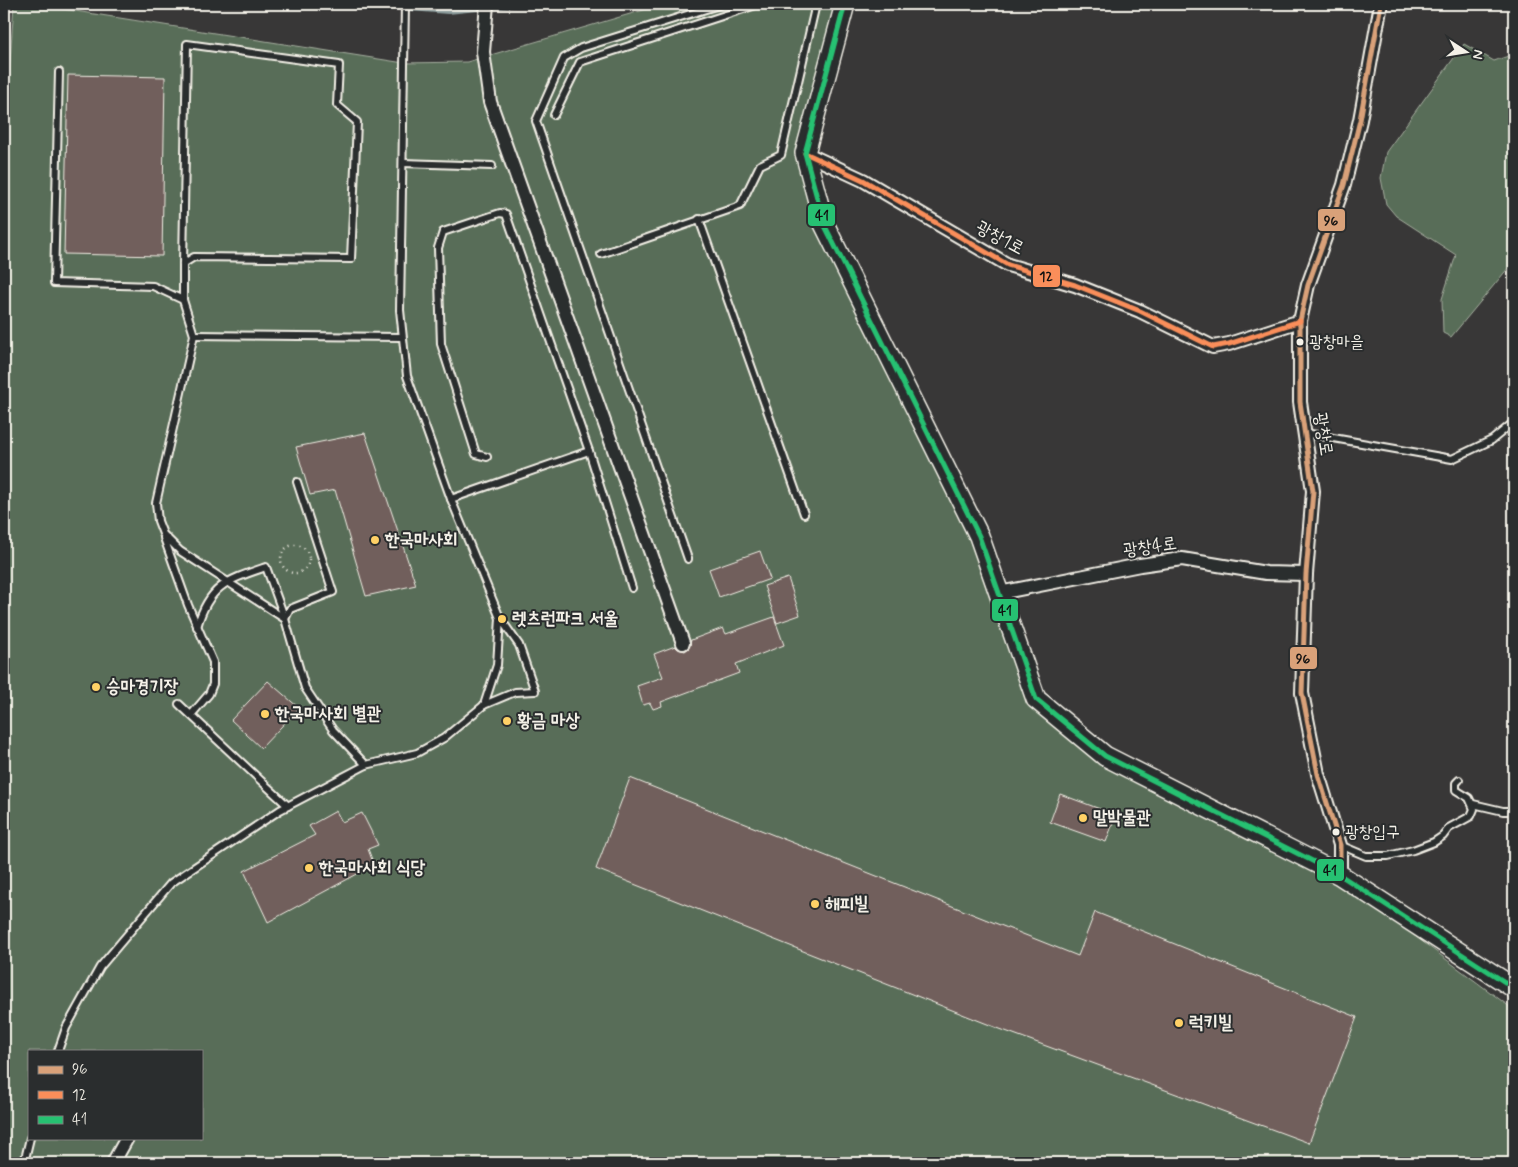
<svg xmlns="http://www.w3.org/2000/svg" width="1518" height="1167" font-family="Mynerve,'Poor Story',sans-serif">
<rect width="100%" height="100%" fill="#383737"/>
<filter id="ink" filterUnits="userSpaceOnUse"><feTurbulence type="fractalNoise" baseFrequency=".02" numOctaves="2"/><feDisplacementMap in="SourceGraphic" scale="10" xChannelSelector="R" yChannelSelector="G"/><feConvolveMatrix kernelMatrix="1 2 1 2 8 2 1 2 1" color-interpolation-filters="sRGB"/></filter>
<g filter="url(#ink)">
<g fill="#596d58" stroke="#a6afa0" fill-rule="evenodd">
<path d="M14,4H31L404,63L467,62L664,4H837L800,155L972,540L1027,698L1061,729L1313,866L1384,913L1514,1010V1163H4V146ZM29,1051H201V1138H29Z"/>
<polygon points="1464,44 1494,61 1514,54 1514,261 1451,337 1443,333 1442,299 1456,255 1396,216 1386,204 1381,178 1386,152"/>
</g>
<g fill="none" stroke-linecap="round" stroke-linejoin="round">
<polyline stroke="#8d9d9d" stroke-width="4" points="348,4 448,12 526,4"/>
</g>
<g fill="#715f5b" stroke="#f4f1e8">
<polygon points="68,75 165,77 162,256 64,254"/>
<polygon points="365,433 416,585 366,596 335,490 310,495 296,447"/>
<polygon points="760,551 770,579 719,597 709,569"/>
<polygon points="788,578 800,615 777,623 764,586"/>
<polygon points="774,617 784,645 736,664 739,673 661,702 662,706 653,709 650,703 643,705 637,686 663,677 654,654 675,646 678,649 685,651 689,648 691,640 723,628 726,634"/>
<polygon points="268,681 299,708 261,748 231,720"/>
<polygon points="630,778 1078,956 1095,912 1357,1017 1309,1143 1000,1029 596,869"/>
<polygon points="1060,794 1116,815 1106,842 1050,822"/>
<polygon points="336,811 342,822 362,813 378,845 368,849 374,865 268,922 244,871 315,835 309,826"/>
</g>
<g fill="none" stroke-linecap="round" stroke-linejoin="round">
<defs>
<g id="lane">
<polyline points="59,72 54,283 153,286 183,300"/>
<polyline points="554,115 580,62 759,4"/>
<polyline points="403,163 492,166"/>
<polyline points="699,219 804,514"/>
<polyline points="601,254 740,206 760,165 781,155 816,4"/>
<polyline points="183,264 194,257 351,259 357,122 337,105 339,65 187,44 183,264 183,300 194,335 156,503 158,521 163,534 180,551 285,619 305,688 333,730 366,765"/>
<polyline points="194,335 401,337"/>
<polyline points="1305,433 1452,459 1492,440 1514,422"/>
<polyline points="487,457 476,454 441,344 438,248 443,232 500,213 506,214 589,451 632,588"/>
<polyline points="451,499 589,451"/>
<polyline points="164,538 188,605 213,662 213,684 209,694 191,715"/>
<polyline points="688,559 536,121 564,58 581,48 722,4"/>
<polyline points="285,619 290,609 333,592 297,482"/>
<path d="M197,627C209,585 228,580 266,567L285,619"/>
<polyline points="179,704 288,806"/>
<polyline points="484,705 497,665 500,618"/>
<polyline points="1473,804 1503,811 1514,811"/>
<polyline points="1340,845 1366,856 1388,856 1413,850 1434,842 1443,836 1449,828 1471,816 1474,809 1469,798 1456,790 1456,783 1459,780"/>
<polyline points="58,1051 66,1028 100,967 171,883 280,810 366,765 417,753 444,738 484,705 515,692 535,691 519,645 500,618 451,499 407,376 400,310 405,4"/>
<polyline points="24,1163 30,1138"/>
</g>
<g id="street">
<polyline points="487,4 483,52 490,102 683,643"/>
<polyline points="805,153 863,180 1008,265 1075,285 1140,311 1213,347 1229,344 1300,321"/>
<polyline points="999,593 1140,565 1182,559 1266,573 1306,574"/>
<polyline points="1340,875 1340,845 1318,774 1302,693 1306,574 1313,491 1300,402 1300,321 1308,285 1344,185 1360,120 1381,4"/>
<polyline points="113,1163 127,1138"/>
</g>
<polyline id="secondary" points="845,4 805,153 824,224 979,536 1036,699 1105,756 1340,875 1514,988"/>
</defs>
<use href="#lane" stroke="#f4f1e8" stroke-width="10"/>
<use href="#street" stroke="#f4f1e8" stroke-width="16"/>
<use href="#secondary" stroke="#f4f1e8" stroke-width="22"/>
<circle stroke="#f4f1e8" stroke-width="2.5" stroke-dasharray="1 4" stroke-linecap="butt" cx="295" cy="559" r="14"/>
<use href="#lane" stroke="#2a2d2e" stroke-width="6"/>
<use href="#street" stroke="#2a2d2e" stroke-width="12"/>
<use href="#secondary" stroke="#2a2d2e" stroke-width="19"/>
<defs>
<polyline id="bus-1" points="1340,875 1340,845 1318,774 1302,693 1306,574 1313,491 1300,402 1300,321 1308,285 1344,185 1360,120 1381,4"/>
<polyline id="bus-2" points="805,153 863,180 1008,265 1075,285 1140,311 1213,347 1229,344 1300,321"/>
<polyline id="bus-3" points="845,4 805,153 824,224 979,536 1036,699 1105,756 1340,875 1514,988"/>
</defs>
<use href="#bus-1" stroke="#2a2d2e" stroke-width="9"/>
<use href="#bus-2" stroke="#2a2d2e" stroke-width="9"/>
<use href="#bus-3" stroke="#2a2d2e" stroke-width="9"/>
<use href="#bus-1" stroke="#d9a179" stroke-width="5"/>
<use href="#bus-2" stroke="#fa8e5a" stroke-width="5"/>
<use href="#bus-3" stroke="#26c172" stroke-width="5"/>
</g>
</g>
<g fill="#f4f1e8" stroke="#2a2d2e" stroke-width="2">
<circle cx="1300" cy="342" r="4.5"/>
<circle cx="1336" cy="832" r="4.5"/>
</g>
<g fill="#ffd166" stroke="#2a2d2e" stroke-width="2">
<circle cx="375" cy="540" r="5"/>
<circle cx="502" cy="619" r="5"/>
<circle cx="96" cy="687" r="5"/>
<circle cx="265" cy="714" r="5"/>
<circle cx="507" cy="721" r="5"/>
<circle cx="1083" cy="818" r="5"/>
<circle cx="309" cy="868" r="5"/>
<circle cx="815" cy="904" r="5"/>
<circle cx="1179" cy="1023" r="5"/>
</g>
<g text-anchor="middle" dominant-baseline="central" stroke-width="4" stroke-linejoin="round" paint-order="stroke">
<g font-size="17" fill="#f4f1e8" stroke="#2a2d2e" text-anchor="start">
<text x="1309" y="342">광창마을</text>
<text x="1345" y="832">광창입구</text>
</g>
<g font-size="18" fill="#f4f1e8" stroke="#2a2d2e">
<text transform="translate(1000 238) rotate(28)">광창1로</text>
<text transform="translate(1323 434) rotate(81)">광창로</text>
<text transform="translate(1150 547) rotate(-8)">광창4로</text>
</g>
<g font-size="18" font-weight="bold" fill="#f4f1e8" stroke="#2a2d2e" text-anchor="start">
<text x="385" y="540">한국마사회</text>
<text x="512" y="619">렛츠런파크 서울</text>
<text x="106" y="687">승마경기장</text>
<text x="275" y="714">한국마사회 별관</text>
<text x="517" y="721">황금 마상</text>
<text x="1093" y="818">말박물관</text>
<text x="319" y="868">한국마사회 식당</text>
<text x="825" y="904">해피빌</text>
<text x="1189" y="1023">럭키빌</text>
</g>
</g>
<g stroke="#2a2d2e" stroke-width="2">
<rect x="807" y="203" width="29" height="24" rx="5" fill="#26c172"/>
<rect x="1317" y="208" width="29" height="24" rx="5" fill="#d9a179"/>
<rect x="1032" y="264" width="29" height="24" rx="5" fill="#fa8e5a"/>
<rect x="991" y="598" width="28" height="24" rx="5" fill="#26c172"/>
<rect x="1289" y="646" width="29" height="24" rx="5" fill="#d9a179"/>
<rect x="1316" y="858" width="29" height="24" rx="5" fill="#26c172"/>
</g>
<g font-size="14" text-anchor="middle" font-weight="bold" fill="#111">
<text x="822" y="220">41</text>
<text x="1331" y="225">96</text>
<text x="1046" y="281">12</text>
<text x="1005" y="615">41</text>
<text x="1303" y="663">96</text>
<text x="1330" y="875">41</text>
</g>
<rect width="1518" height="1167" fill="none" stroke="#2a2d2e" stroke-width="20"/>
<rect x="10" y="10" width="1498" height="1147" fill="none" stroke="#f4f1e8" stroke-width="2" filter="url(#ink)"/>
<rect x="28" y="1050" width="175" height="90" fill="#2a2d2e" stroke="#7b7b78"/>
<rect x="38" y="1066" width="25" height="8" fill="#d9a179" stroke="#7b7b78"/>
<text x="72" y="1074" font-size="15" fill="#f4f1e8">96</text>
<rect x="38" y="1091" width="25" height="8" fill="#fa8e5a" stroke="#7b7b78"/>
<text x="72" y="1100" font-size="15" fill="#f4f1e8">12</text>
<rect x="38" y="1116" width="25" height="8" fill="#26c172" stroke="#7b7b78"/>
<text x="72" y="1124" font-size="15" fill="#f4f1e8">41</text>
<g transform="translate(1466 52) rotate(102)" stroke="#2a2d2e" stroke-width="4" paint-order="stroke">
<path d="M0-4L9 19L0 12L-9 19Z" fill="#f4f1e8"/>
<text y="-8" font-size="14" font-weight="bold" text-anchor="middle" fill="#f4f1e8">N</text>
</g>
</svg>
